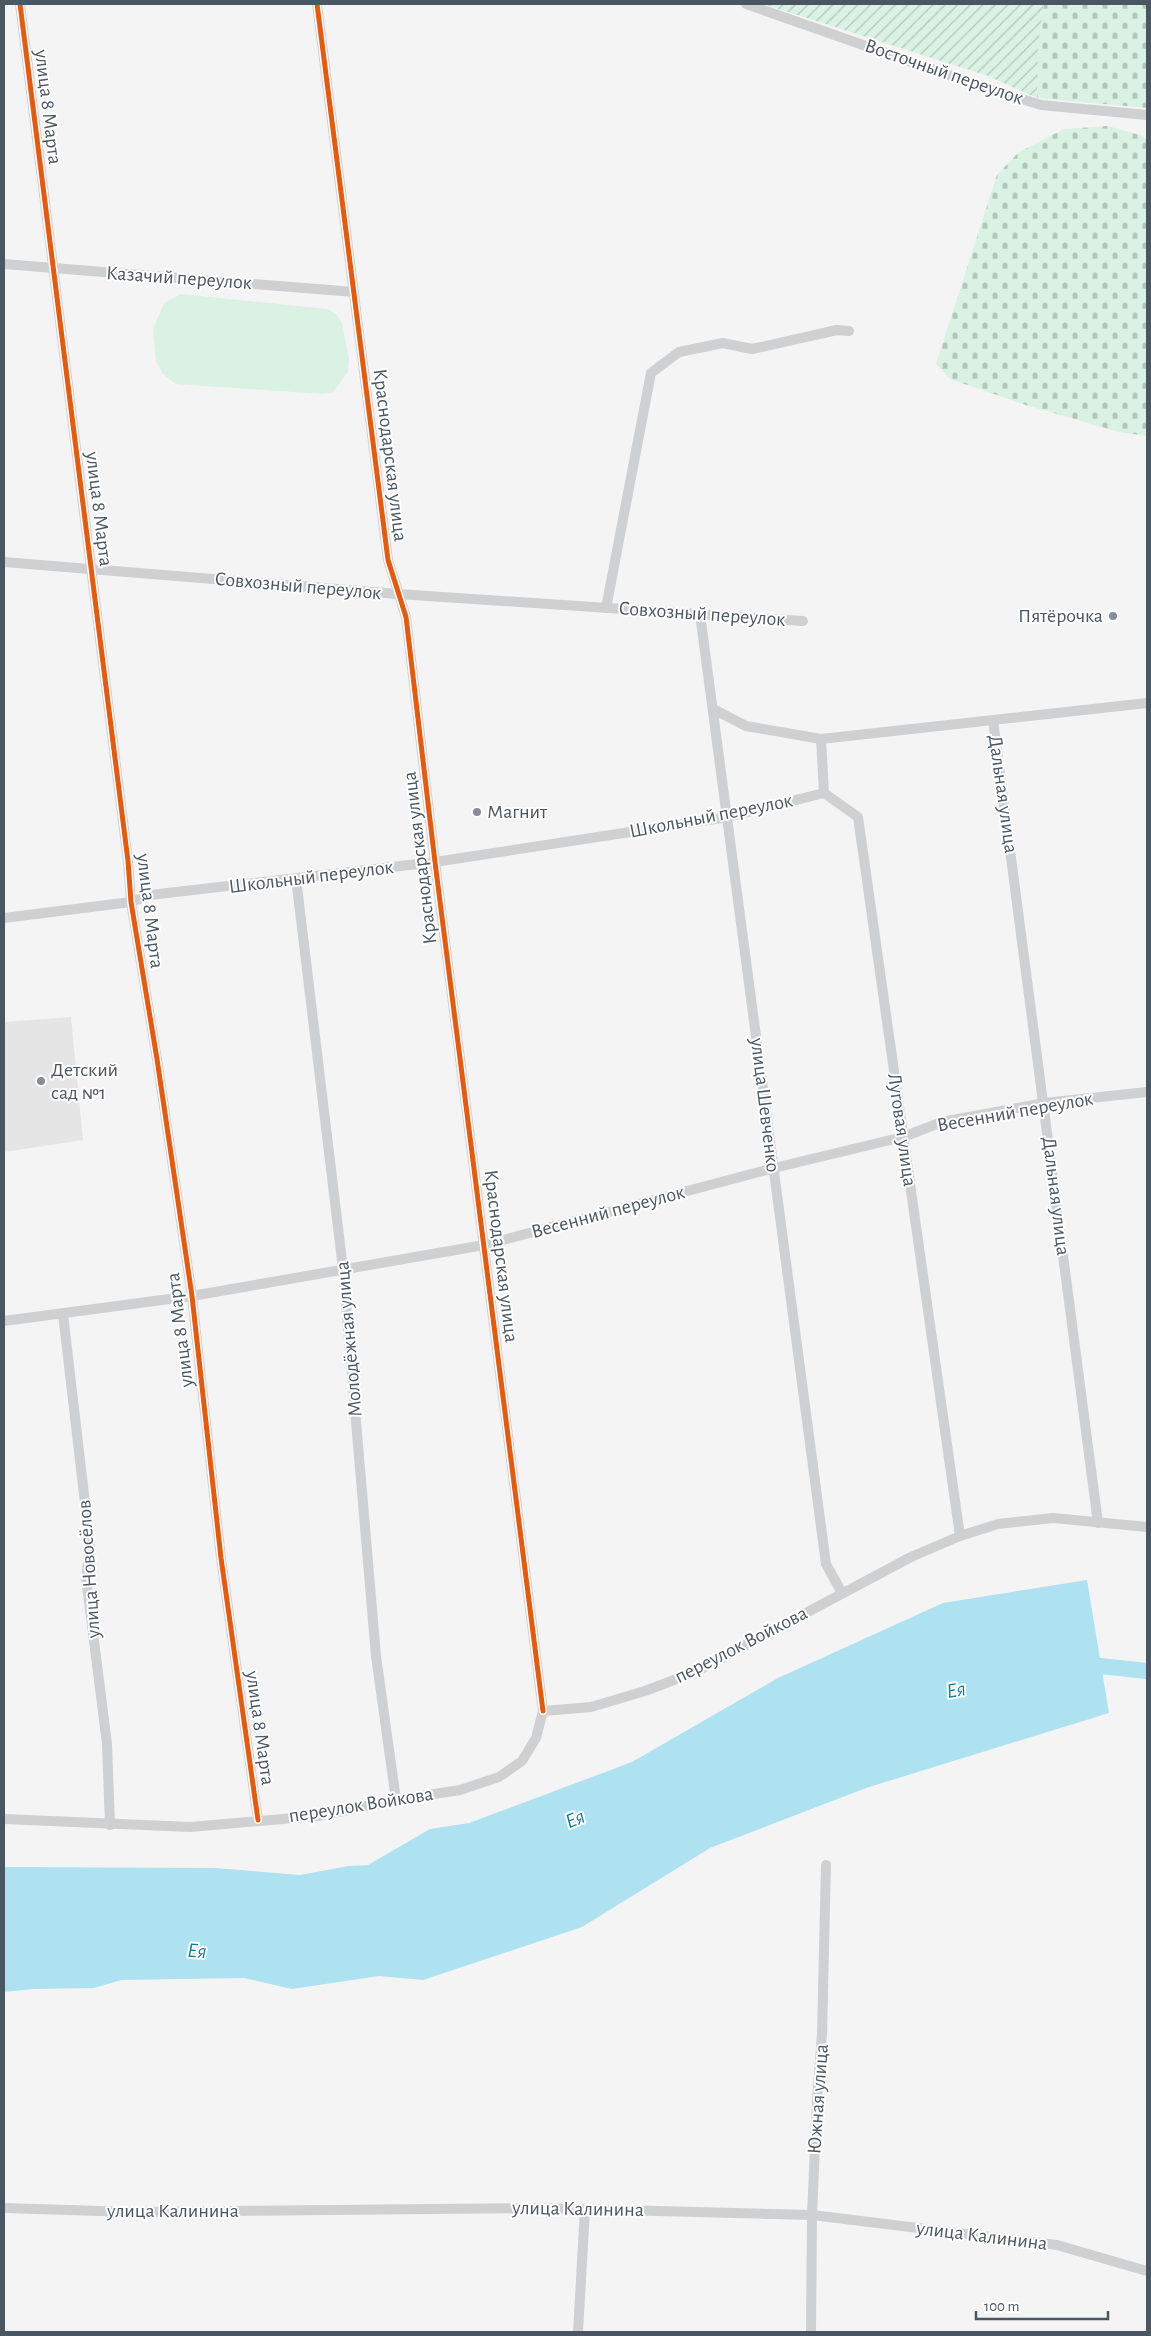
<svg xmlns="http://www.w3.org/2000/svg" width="1151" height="2336" font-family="'Alegreya Sans',sans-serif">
<defs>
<pattern id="cemetery-stones" width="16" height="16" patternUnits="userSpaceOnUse" patternTransform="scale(1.25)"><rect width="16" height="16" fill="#d9f2e3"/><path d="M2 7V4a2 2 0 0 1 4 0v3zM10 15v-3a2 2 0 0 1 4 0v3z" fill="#b2c7bb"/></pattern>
<pattern id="garden-furrows" width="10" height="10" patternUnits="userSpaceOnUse" patternTransform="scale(1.25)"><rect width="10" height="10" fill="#d9f2e3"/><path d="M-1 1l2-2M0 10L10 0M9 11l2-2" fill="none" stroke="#b2c7bb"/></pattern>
</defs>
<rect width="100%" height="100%" fill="#f4f4f4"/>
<polygon fill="#e6e5e6" points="71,1017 83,1140 4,1152 4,1022"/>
<g fill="url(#cemetery-stones)">
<polygon points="1044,4 1147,4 1147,108 1037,98 1038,45"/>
<polygon points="1108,126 1143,136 1147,141 1147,436 1119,432 1026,405 950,379 936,364 997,175 1019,152 1064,129"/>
</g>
<polygon fill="url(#garden-furrows)" points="763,4 1044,4 1038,45 1037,98 988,76"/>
<polygon fill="#d9f2e3" points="181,294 327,309 336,314 342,323 349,359 348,372 333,392 323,394 176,384 163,374 156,361 153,329 164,303"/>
<polygon fill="#aee2f0" points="1087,1580 1109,1713 866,1788 710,1848 582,1927 423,1980 379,1976 292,1989 244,1978 121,1980 94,1988 33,1989 4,1992 4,1867 216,1868 300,1875 349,1866 368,1865 430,1829 469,1823 632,1762 778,1678 943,1603"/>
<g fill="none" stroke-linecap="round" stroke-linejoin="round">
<polyline stroke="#aee2f0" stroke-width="16" points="1078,1670 1100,1666 1147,1671"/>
<g stroke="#ced0d2" stroke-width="10">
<polyline points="20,4 128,861 131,902 157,1059 192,1296 221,1558 258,1820"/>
<polyline points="317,4 388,560 406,617 435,862 543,1711"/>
<polyline points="746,4 986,88 1041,105 1147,115"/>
<polyline points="4,264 354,292"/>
<polyline points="4,562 398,594 803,621"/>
<polyline points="606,608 651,373 679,352 723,343 752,349 837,330 849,331"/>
<polyline points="700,614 826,1564 842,1593"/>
<polyline points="713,709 746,726 821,739 1147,703"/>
<polyline points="993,720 1098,1523"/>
<polyline points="821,739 824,793 858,817 960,1536"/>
<polyline points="296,878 343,1269 376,1656 396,1800"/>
<polyline points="4,918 131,902 150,895 435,862 728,817 824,793"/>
<polyline points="63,1314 90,1546 86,1578 107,1744 110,1825"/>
<polyline points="4,1321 192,1296 484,1245 774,1168 903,1137 942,1122 1044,1103 1147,1092"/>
<polyline points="4,1819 190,1827 318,1816 396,1800 460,1790 499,1777 522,1761 536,1738 543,1711 591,1707 645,1691 695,1672 911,1557 960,1536 998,1524 1053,1518 1147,1527"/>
<polyline points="4,2208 133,2212 541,2208 812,2215 1057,2245 1147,2271"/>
<polyline points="578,2332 585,2209"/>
<polyline points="811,2332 812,2215 817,2100 822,2034 826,1865"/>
</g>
<defs>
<g id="cycleway">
<polyline points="20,4 128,861 131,902 157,1059 192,1296 221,1558 258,1820"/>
<polyline points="317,4 388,560 406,617 435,862 543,1711"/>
</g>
</defs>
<use href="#cycleway" stroke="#fff" stroke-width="8"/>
<use href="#cycleway" stroke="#e8590c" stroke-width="5"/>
</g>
<g fill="#868d94" stroke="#fff" stroke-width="2">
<circle cx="1113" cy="616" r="5"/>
<circle cx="477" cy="812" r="5"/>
<circle cx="41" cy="1081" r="5"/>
</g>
<g text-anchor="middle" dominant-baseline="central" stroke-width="4" stroke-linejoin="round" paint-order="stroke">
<g font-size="20" fill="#4a5661" stroke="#fff">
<text transform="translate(944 72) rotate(19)">Восточный переулок</text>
<text transform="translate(48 107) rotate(83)">улица 8 Марта</text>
<text transform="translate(179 278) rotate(4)">Казачий переулок</text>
<text transform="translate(390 455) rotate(83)">Краснодарская улица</text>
<text transform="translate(99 509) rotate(83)">улица 8 Марта</text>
<text transform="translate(298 586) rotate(5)">Совхозный переулок</text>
<text transform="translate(702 614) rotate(4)">Совхозный переулок</text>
<text transform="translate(1003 794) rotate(82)">Дальная улица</text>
<text transform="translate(711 816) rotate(-11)">Школьный переулок</text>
<text transform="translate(420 858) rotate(-97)">Краснодарская улица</text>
<text transform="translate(311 877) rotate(-7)">Школьный переулок</text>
<text transform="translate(150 911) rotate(83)">улица 8 Марта</text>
<text transform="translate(765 1105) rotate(83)">улица Шевченко</text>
<text transform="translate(1015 1112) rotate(-10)">Весенний переулок</text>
<text transform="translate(902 1130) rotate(82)">Луговая улица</text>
<text transform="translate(1056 1196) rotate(83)">Дальная улица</text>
<text transform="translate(608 1212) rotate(-15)">Весенний переулок</text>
<text transform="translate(501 1256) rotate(83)">Краснодарская улица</text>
<text transform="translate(180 1330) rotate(-97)">улица 8 Марта</text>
<text transform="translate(349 1339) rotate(-95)">Молодёжная улица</text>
<text transform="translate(89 1569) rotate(-94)">улица Новосёлов</text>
<text transform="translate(741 1645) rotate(-27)">переулок Войкова</text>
<text transform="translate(260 1728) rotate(82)">улица 8 Марта</text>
<text transform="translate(361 1805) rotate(-9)">переулок Войкова</text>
<text transform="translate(818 2099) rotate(-86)">Южная улица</text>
<text transform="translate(578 2209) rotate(1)">улица Калинина</text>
<text x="173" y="2211">улица Калинина</text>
<text transform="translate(982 2236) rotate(7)">улица Калинина</text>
</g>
<g font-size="20" fill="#4a5661" stroke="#fff" text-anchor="start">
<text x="1103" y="616" text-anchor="end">Пятёрочка</text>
<text x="487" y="812">Магнит</text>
<text x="51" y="1070">Детский<tspan x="51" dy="23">сад №1</tspan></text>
</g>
<g font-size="21" font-style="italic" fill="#0c7c9b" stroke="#fff">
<text transform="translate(956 1690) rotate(-9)">Ея</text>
<text transform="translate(575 1819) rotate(-22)">Ея</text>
<text transform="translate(197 1951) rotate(4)">Ея</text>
</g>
</g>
<rect width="1151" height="2336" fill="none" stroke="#4a5661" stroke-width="10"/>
<path d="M976 2311v8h132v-8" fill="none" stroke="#4a5661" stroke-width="2.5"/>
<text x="984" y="2311" font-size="15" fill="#4a5661" stroke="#ffffff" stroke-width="4" paint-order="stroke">100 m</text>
</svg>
